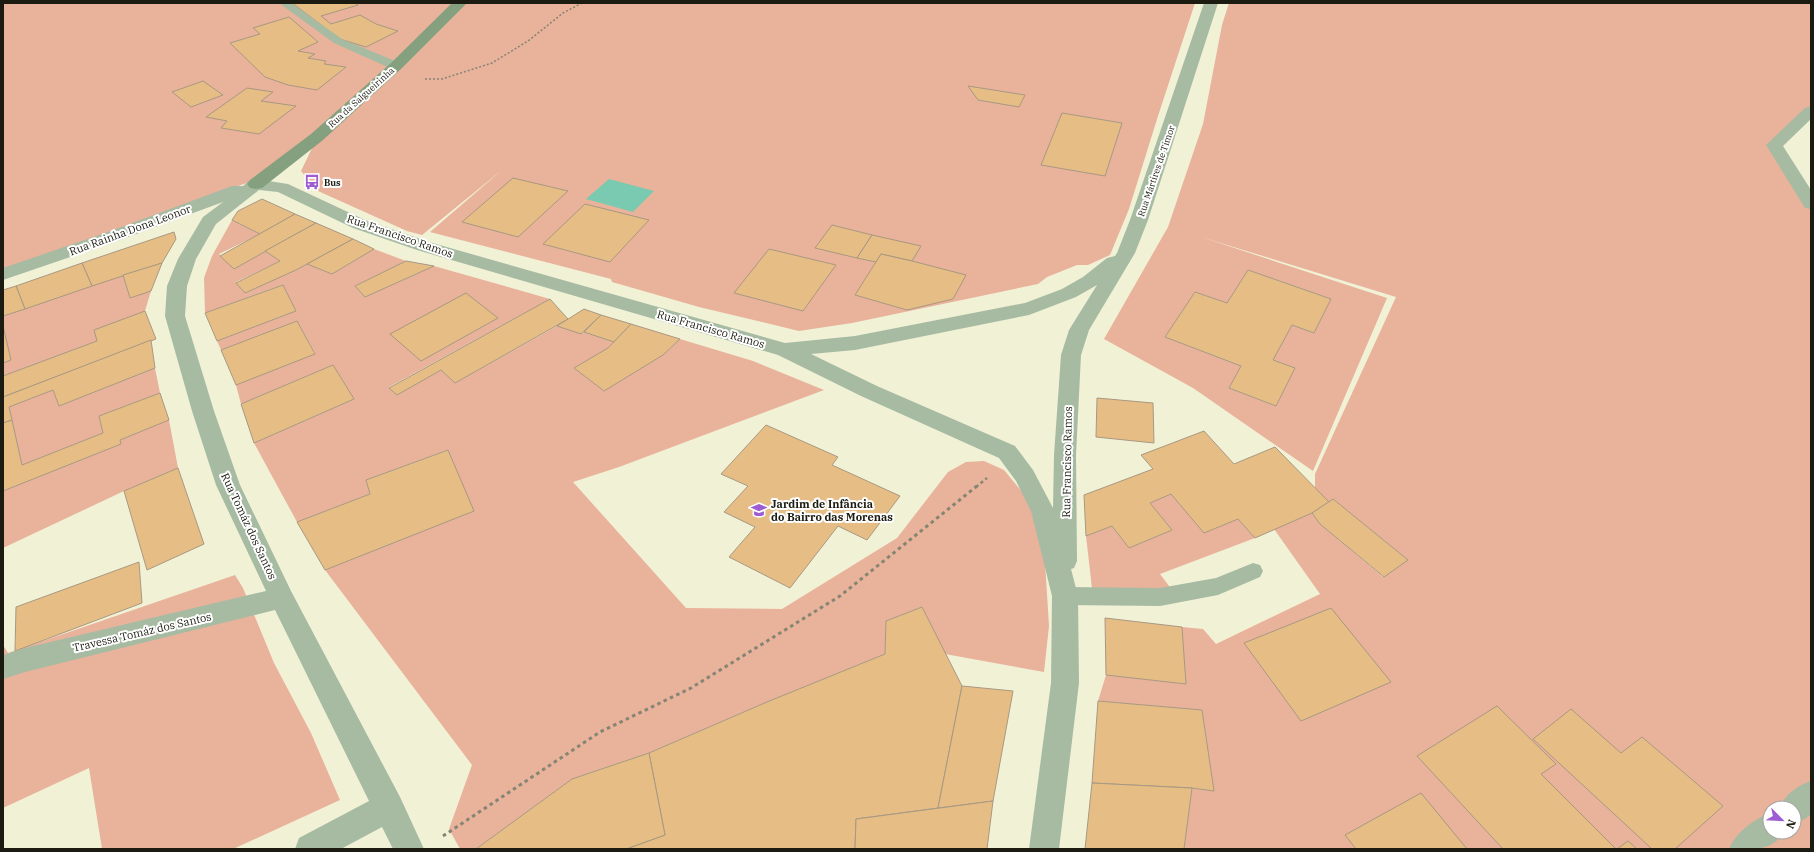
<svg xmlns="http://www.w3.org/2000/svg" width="1814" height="852" font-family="'IBM Plex Serif',serif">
<rect width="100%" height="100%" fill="#f1f1d6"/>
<g fill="#e9b29b" fill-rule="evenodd">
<polygon points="3,3 1195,3 1158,116 1129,209 1110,255 1088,265 1077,265 1047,277 1038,284 852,323 799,331 699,307 612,282 611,279 430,232 502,170 422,235 407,231 318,191 301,171 317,138 252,181 103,235 3,269"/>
<path d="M1229,3H1811V111L1774,145L1811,204V849H1750L1767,831L1744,849H1184L1192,788L1214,791L1202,710L1098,701L1106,675L1186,684L1182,627L1203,629L1216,644L1320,594L1274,529L1312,513L1320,524L1383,577L1408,560L1333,499L1329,502L1315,489V474L1396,297L1201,237L1387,298L1313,471L1193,388L1104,339L1168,227L1203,124L1222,25ZM1248,270L1331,299L1314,333L1292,325L1273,360L1295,368L1276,406L1229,388L1241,366L1165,337L1195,292L1227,303ZM1770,808H1794V832H1770Z"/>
<polygon points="232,220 260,234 219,254 234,269 265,251 280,261 236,282 245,293 307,264 332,274 374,249 406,261 355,286 365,297 434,266 550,299 389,387 397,395 441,370 455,383 557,326 581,334 584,332 614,342 608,348 574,368 604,391 663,355 680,339 753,361 824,390 619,467 573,482 686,608 782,609 897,538 948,472 966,462 984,461 1004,470 1038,511 1044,546 1049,626 1044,672 945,654 922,607 886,621 885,654 767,702 649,753 572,779 476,849 460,849 449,829 472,765 325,570 473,511 447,450 366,480 370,494 297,522 254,443 354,399 333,365 241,404 236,385 315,353 297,321 221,350 217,341 296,311 282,285 205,313 204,278 212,256"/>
<polygon points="123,275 130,298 151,291 145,311 97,341 3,376 3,363 10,360 3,326 3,316"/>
<polygon points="155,368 160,393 99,416 103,433 22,465 9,407 53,390 59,406"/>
<polygon points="169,420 178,468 124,491 3,548 3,491 121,444 120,440"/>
<polygon points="1171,494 1204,533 1238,519 1255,538 1160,574 1175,594 1093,597 1086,536 1112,526 1129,548 1172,530 1150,503"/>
<polygon points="235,575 243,588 274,663 311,733 340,800 233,849 102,849 89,768 3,808 3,645 8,653"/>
</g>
<polygon fill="#7acab2" points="609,179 654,191 633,212 586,199"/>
<g fill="#e6be85" stroke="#a89882">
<polygon points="292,3 355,3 358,5 321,16 331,24 360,15 376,24 398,31 366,47 340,39"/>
<polygon points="289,17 318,42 298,51 315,54 308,58 326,61 324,64 346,67 317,90 288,85 265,77 230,43 260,34 253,28"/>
<polygon points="203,81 223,95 191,107 172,92"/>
<polygon points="968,86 1025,95 1019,107 978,100"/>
<polygon points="247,88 273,92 261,101 296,106 259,134 221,128 227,121 206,117"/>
<polygon points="1062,113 1122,123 1105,176 1041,165"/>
<polygon points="513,178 568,191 518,237 462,222"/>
<polygon points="262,199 295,214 260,234 232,220 238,211"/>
<polygon points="585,204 649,220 610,262 543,244"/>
<polygon points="295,214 316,223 234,269 220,256"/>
<polygon points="316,223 353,239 296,270 245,293 236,283 280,261 265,251"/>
<polygon points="832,225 872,235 857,258 815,248"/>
<polygon points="174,232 176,239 162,263 92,286 82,263"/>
<polygon points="872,235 921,246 912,261 881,254 876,262 857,258"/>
<polygon points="353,239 374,249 332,274 307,264"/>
<polygon points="769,249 836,265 803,311 734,293"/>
<polygon points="881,254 912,261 966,275 953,299 907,310 855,295"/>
<polygon points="406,261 434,266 365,297 355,286"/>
<polygon points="82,263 92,286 25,309 16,286"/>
<polygon points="162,263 151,291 130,298 123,275"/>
<polygon points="1248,270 1331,299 1314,333 1292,325 1273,360 1295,368 1276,406 1229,388 1241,366 1165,337 1195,292 1227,303"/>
<polygon points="283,285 296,311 217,341 205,313"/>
<polygon points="16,286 25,309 3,316 3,290"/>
<polygon points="466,293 498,318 421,361 390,334"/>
<polygon points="550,299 568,319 455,383 441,370 397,395 389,388"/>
<polygon points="584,309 601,315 581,334 557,326"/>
<polygon points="145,311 156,339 3,397 3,376 97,341 94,330"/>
<polygon points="601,315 631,324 614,342 584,332"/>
<polygon points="297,321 315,354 236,385 221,350"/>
<polygon points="631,324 680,339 663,355 604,391 574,368 608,348"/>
<polygon points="3,326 11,360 3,363"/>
<polygon points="151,340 155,368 59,406 53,390 9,407 12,420 3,423 3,397"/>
<polygon points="333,365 354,399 254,443 241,404"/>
<polygon points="160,393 169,420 120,440 121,444 3,491 3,423 12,420 22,465 103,433 99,416"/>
<polygon points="1097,398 1153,403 1154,443 1096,437"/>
<polygon points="766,425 838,457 832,465 900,496 867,540 838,526 790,588 729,557 755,527 724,512 748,486 721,474"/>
<polygon points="1204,431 1234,464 1275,447 1329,502 1312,513 1255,538 1238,519 1204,533 1171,494 1150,503 1172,530 1129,548 1112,526 1086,536 1084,495 1153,469 1141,455"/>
<polygon points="448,450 474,511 325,570 297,522 370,494 366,480"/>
<polygon points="178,468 204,544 147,570 124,491"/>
<polygon points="1333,499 1408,560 1384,577 1320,524 1312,513"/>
<polygon points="139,562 142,603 15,651 16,607"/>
<polygon points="922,607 962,686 938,808 856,819 855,849 626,849 665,835 649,753 767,702 885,654 886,621"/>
<polygon points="1331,608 1391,682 1301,721 1244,643"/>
<polygon points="1105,618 1182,627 1186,684 1106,675"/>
<polygon points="962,686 1013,691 993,801 938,808"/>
<polygon points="1098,701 1202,710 1214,791 1192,788 1092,783"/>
<polygon points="1497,706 1556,764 1541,774 1616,849 1503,849 1417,756"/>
<polygon points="1571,709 1621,753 1642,737 1723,806 1675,849 1652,849 1533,739"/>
<polygon points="649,753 665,835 626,849 476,849 572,779"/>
<polygon points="1092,783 1192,788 1184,849 1085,849"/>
<polygon points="1421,793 1467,849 1356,849 1345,835"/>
<polygon points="993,801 987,849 855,849 856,819"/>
<polygon points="1628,841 1637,849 1617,849"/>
</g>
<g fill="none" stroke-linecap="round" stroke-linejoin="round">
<polyline stroke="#858573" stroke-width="1.5" stroke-dasharray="2 2" stroke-linecap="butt" points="425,79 442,79 492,63 528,41 563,13 582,3"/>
<polyline stroke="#858573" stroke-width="2.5" stroke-dasharray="3 3" stroke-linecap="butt" points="976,487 987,478"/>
<polyline stroke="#858573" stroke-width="3" stroke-dasharray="3.5 3.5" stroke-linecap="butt" points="443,836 600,732 691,688 840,596 977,486"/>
<g fill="#a7bba3" fill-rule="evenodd">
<polygon points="279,3 291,3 342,39 400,63 402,66 396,70 392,69 334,43"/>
<polygon points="1253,563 1260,565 1263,571 1260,577 1218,595 1160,606 1065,605 1058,602 1055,596 1058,590 1065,587 1160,588 1216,578"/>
</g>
<g fill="#a7bba3" fill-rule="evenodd">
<path d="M1204,3H1218L1148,220L1135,253L1089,330L1081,355L1076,455L1077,561L1074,568L1071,569L1078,596L1079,683L1059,849H1029L1051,683L1052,596L1031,511L1016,481L999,458L861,396L778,355L417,250L353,228L278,192L259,190L216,224L196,259L187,286L185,316L214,411L240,485L291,591L400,797L424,849H393L382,827L341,849H295L299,838L369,801L275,610L25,672L3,679V655L25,648L266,591L216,485L192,411L165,316L167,286L178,259L203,217L223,202L120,240L3,280V268L108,232L232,186H243L250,180L256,179L288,184L365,220L429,242L785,343L855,336L1025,303L1062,289L1083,277L1107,258L1115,256L1117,253L1130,220ZM1097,285L1069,330L1061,355L1054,455L1053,508L1033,470L1015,446L877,386L811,354L855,350L1029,315L1076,297Z"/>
<polygon points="1811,106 1811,119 1783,146 1811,190 1811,209 1805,208 1766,145 1805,108"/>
<path d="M1811,781V814L1805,819L1794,824V808H1780C1785,794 1797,786 1811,781Z"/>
<path d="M1770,813V832H1783C1774,852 1750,849 1729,849C1736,832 1753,820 1770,813Z"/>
</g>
<polygon fill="#84a07e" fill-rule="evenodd" points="452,3 467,3 401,69 323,140 262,188 256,189 250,188 247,184 250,180 311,134 391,63"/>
</g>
<defs>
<symbol id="bus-bare" viewBox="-9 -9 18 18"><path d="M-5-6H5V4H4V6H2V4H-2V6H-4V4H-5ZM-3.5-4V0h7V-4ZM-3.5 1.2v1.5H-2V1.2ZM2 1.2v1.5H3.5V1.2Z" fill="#9d5cd2" stroke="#fff" stroke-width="2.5" paint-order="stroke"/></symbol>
<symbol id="school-bare" viewBox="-9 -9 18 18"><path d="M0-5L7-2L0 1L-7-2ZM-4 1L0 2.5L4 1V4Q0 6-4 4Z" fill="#9d5cd2" stroke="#fff" stroke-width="2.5" paint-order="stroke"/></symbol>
</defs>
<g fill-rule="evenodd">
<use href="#bus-bare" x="301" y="171" width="22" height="22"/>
<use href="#school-bare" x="748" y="499" width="22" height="22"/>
</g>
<g text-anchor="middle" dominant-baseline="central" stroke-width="4" stroke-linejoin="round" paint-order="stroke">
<g font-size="9" fill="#1b1b11" stroke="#fff">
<text transform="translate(361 97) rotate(-42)">Rua da Salgueirinha</text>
<text transform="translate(1156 171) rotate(-71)">Rua Mártires de Timor</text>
</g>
<g font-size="9" font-weight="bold" fill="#1b1b11" stroke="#fff" text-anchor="start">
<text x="324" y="182">Bus</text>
</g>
<g font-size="11" fill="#1b1b11" stroke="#fff">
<text transform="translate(130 230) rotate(-20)">Rua Rainha Dona Leonor</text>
<text transform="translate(400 236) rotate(19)">Rua Francisco Ramos</text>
<text transform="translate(711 329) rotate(16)">Rua Francisco Ramos</text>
<text transform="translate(1067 462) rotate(-89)">Rua Francisco Ramos</text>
<text transform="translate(249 526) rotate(65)">Rua Tomáz dos Santos</text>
<text transform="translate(142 632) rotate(-13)">Travessa Tomáz dos Santos</text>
</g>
<g font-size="11" font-weight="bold" fill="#1b1b11" stroke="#fff" text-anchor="start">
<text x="771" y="504">Jardim de Infância<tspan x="771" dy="13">do Bairro das Morenas</tspan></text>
</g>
</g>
<rect width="1814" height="852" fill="none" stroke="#1b1b11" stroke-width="8"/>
<g transform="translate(1782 820) rotate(114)"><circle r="19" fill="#ffffff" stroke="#a4a4a0"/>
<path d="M0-3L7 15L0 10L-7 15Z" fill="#9d5cd2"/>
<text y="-6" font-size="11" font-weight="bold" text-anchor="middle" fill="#1b1b11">N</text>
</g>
</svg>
